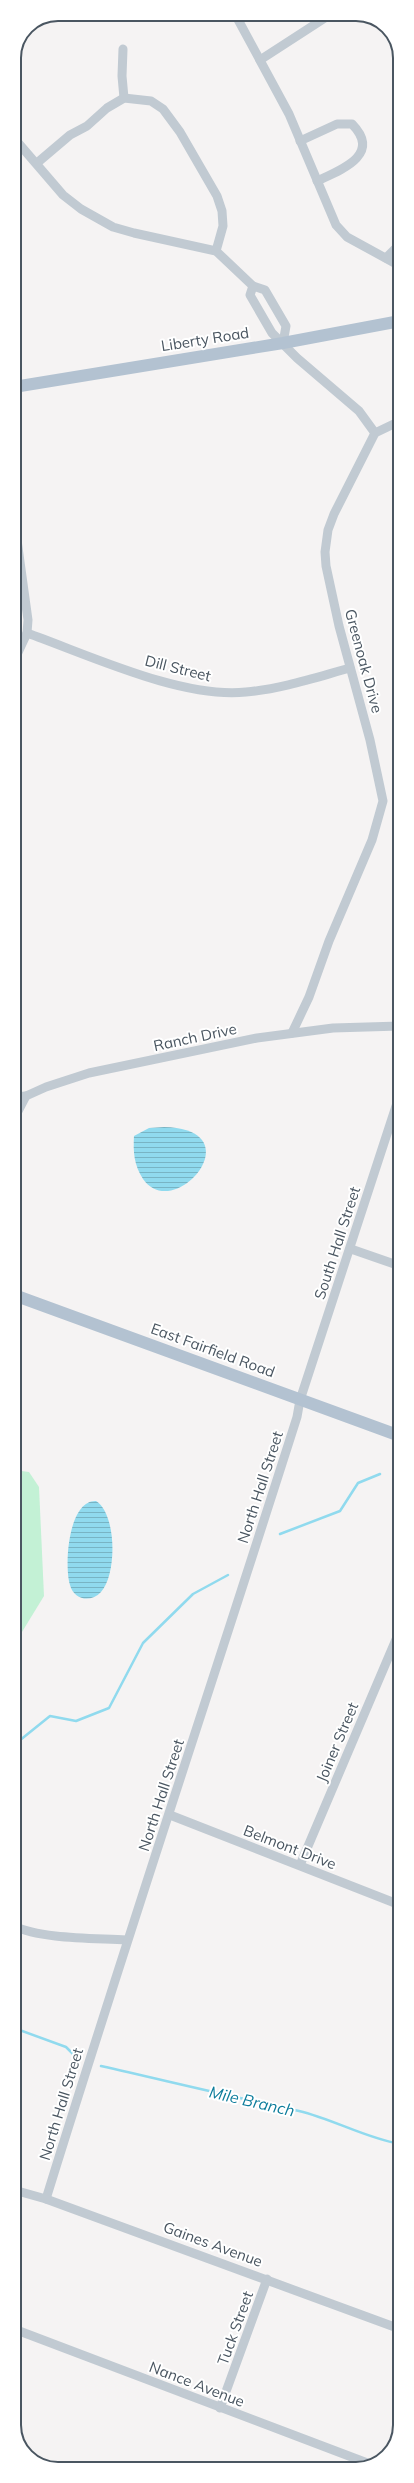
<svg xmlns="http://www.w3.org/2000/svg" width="414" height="2483" font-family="Mulish,sans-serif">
<defs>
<pattern id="water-rules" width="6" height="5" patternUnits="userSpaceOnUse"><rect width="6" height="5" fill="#90daee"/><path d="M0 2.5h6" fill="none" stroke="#78b4c4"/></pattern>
</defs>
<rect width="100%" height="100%" fill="#f5f3f3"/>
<polygon fill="#c3f1d5" points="14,1470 29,1472 39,1487 44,1596 14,1645"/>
<g fill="url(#water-rules)">
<path d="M164,1127C255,1129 174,1224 143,1179C134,1165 133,1152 134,1136L149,1128Z"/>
<path d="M96,1501C117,1514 117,1575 101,1592C91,1603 74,1600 70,1585C64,1566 68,1500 96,1501Z"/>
</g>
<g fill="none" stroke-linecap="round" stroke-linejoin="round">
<g stroke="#90daee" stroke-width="2.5">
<polyline points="280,1534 340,1511 358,1483 380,1474"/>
<polyline points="14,1745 50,1716 76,1721 109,1708 143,1643 193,1594 228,1575"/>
<polyline points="14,2028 66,2047 79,2060"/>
<path d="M101,2066C167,2081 233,2097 299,2111C333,2119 365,2138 400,2144"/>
</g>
<g stroke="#c1cad2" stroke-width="9">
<polyline points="235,14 289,114 336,225 347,237 400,266"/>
<polyline points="123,49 122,76 124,98"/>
<polyline points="260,60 331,14"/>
<polyline points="14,138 63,195 81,209 113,227 134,233 216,251 253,286 265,290 286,326 283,343"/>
<path d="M300,141L337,124H352C382,155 341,170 317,181"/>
<polyline points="37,163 70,135 87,126 107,108 124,98 151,101 163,109 180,132 217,196 222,211 223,226 216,251"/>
<polyline points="386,258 400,244"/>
<polyline points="253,286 250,295 272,333 297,358 359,411 375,433"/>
<polyline points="14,518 28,620 27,633 14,661"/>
<path d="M27,633C89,655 182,699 246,692C281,689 317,677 350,668"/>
<polyline points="292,1033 309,997 329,941 372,840 383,801 370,740 339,626 326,566 325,552 328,530 334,514 375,433 400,421"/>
<polyline points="14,1097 26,1096"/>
<polyline points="14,1119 26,1096 46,1087 89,1073 257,1038 333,1028 400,1026"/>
<polyline points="351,1249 400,1266"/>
<polyline points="170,1815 400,1905"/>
<polyline points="300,1865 400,1630"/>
<path d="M14,1926C40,1939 96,1938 126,1940"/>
<polyline points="14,2190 46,2199 400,2329"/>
<path d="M46,2199C127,1937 214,1678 297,1417L300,1400L400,1094"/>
<polyline points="14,2329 370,2464"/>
<polyline points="220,2408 267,2279"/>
</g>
<g stroke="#b3c2d1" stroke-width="12">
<polyline points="14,387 283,343 400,321"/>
<polyline points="14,1295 400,1436"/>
</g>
</g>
<g text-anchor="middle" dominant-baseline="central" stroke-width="4" stroke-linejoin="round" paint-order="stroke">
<g font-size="15" fill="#4a5661" stroke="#fff">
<text transform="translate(205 339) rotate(-9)">Liberty Road</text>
<text transform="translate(364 661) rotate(75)">Greenoak Drive</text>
<text transform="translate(178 668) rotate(14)">Dill Street</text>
<text transform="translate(195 1037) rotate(-12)">Ranch Drive</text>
<text transform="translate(337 1243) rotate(-72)">South Hall Street</text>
<text transform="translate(213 1350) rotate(20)">East Fairfield Road</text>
<text transform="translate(260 1487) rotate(-72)">North Hall Street</text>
<text transform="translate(337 1742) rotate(-67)">Joiner Street</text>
<text transform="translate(161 1795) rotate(-72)">North Hall Street</text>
<text transform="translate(290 1847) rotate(21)">Belmont Drive</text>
<text transform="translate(61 2104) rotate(-73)">North Hall Street</text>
<text transform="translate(213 2244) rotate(20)">Gaines Avenue</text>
<text transform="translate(235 2328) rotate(-70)">Tuck Street</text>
<text transform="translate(197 2384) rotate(21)">Nance Avenue</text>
</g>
<g font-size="16" font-style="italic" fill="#0c7c9b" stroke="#fff">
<text transform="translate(252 2101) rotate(13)">Mile Branch</text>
</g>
</g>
<path d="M0 0H414V2483H0ZM58 21H356A37 37 0 0 1 393 58V2425A37 37 0 0 1 356 2462H58A37 37 0 0 1 21 2425V58A37 37 0 0 1 58 21Z" fill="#fff" fill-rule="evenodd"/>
<path fill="none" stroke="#4a5661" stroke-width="2" d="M58 21H356A37 37 0 0 1 393 58V2425A37 37 0 0 1 356 2462H58A37 37 0 0 1 21 2425V58A37 37 0 0 1 58 21Z"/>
</svg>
